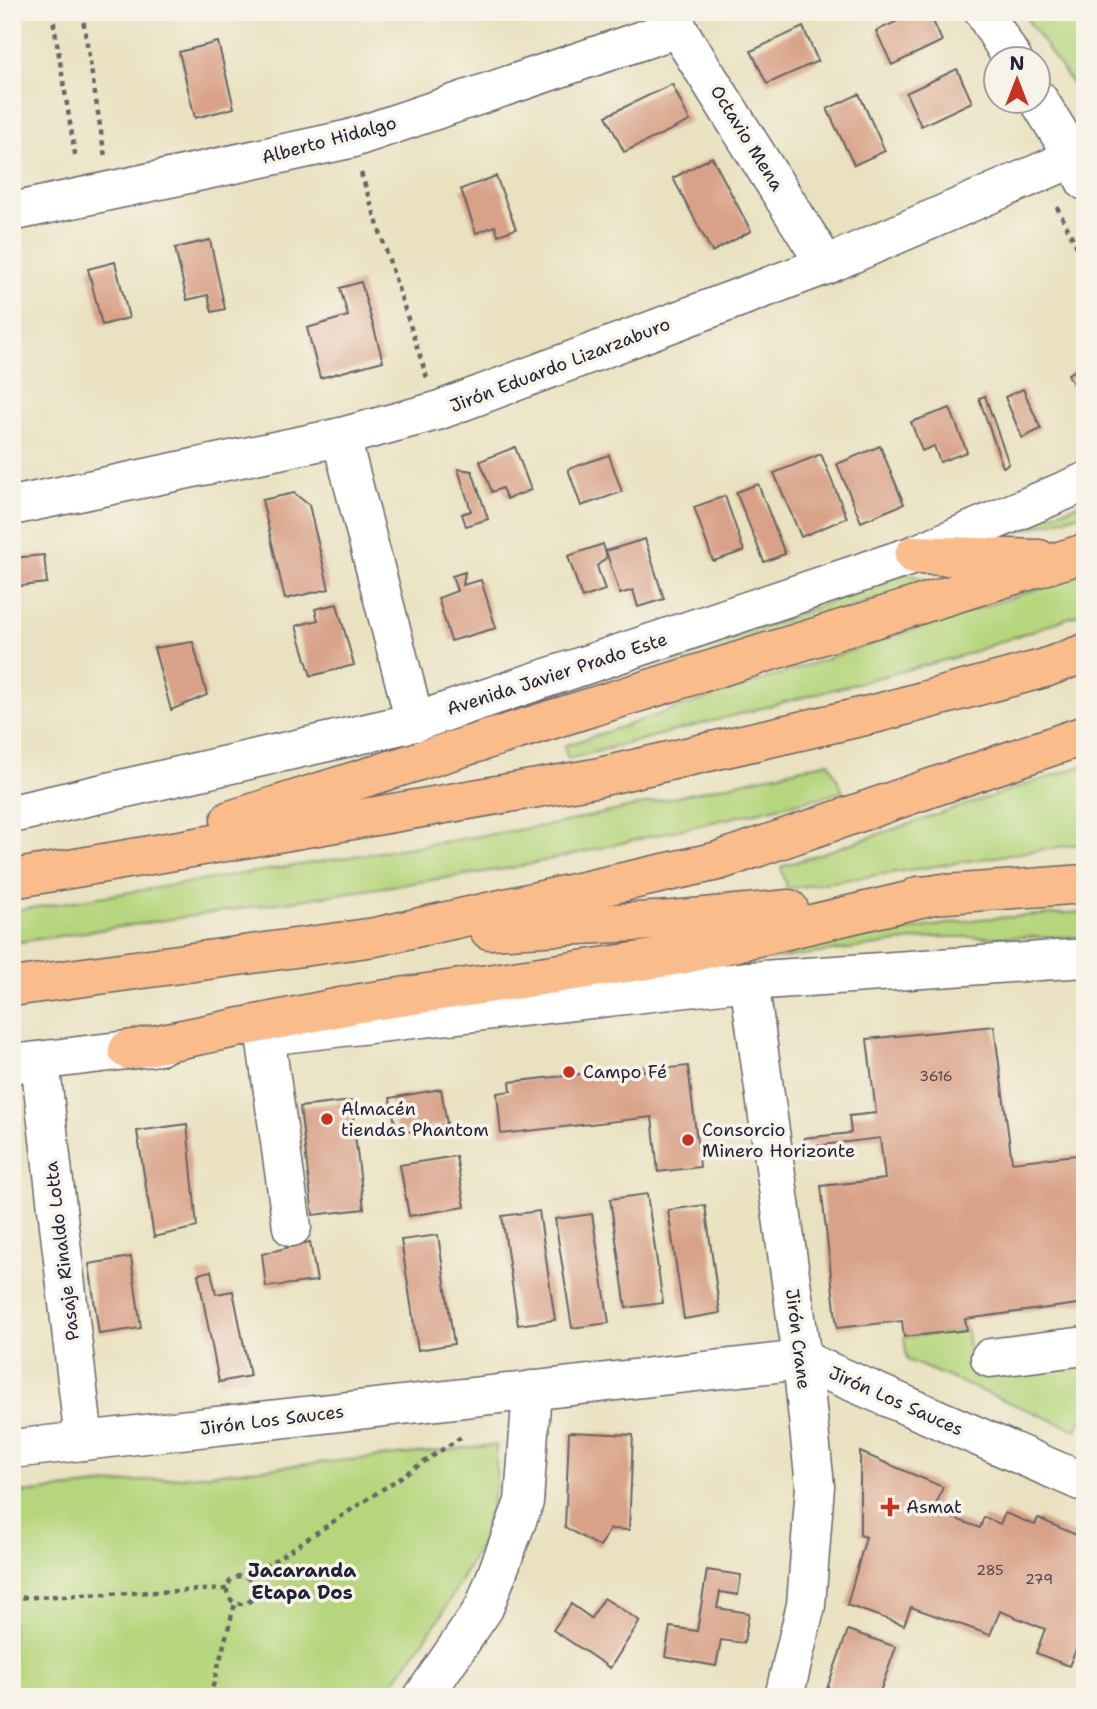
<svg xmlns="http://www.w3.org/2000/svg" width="1097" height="1709" font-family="'Shantell Sans',sans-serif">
<rect width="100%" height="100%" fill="#f7f3e8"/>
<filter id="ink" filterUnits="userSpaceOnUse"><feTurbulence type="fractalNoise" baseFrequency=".0143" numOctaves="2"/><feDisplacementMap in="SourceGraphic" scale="14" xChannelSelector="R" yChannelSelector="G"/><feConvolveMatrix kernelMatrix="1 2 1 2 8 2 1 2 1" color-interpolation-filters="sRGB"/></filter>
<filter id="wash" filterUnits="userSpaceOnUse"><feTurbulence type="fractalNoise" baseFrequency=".00686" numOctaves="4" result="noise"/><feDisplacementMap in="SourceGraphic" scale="28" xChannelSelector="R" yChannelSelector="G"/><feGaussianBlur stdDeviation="1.57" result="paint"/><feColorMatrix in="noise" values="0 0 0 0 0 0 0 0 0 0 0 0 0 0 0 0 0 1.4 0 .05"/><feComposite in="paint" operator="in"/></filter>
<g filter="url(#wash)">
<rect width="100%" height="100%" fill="#e9e1bf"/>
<g fill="#b6d67d" stroke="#6c7c5c" stroke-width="2">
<polygon points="1022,12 1085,12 1085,102"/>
<polygon points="1085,502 1085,513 972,544"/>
<polygon points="905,573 930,581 574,701"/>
<polygon points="1085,573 1085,612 964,655 568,759 564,746"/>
<polygon points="829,762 843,792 518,867 12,943 12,911 561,823"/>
<polygon points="1085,765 1085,843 787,889 781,867"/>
<polygon points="1085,912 1085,937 936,937 665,974 665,967 980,919"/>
<polygon points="967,1330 972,1377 1085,1362 1085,1415 1076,1430 907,1360 904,1337"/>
<polygon points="496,1445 496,1484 482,1542 441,1616 383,1697 12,1697 12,1494"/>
</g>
<g id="blocks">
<g fill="#d9a288">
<polygon points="917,12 929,12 942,41 892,65 876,31"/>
<polygon points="803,27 818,61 767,84 751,51"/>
<polygon points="218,42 234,108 195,118 179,52"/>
<polygon points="957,69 972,102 921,126 906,93"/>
<polygon points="672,84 690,121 624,152 606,116"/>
<polygon points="859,94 885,151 854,165 827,109"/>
<polygon points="712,157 751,231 712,252 673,178"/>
<polygon points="496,176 516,229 498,235 495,226 476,233 461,189"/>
<polygon points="210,240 225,309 212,312 208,295 187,300 175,248"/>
<polygon points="115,262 129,318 102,325 88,269"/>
<polygon points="361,282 383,361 320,378 307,328 348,316 340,288"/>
<polygon points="1085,366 1085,408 1068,374"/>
<polygon points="1023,389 1041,429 1022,438 1005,397"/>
<polygon points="985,396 1009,464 1003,467 979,398"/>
<polygon points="950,408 967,452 940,462 934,446 922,451 911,422"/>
<polygon points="880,446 904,504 861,522 837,464"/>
<polygon points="515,447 531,490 507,499 502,488 492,492 480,461"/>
<polygon points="821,454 847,518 801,537 774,473"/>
<polygon points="609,455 622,492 581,506 568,469"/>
<polygon points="458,469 472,471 488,519 466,526 462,514 471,511"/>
<polygon points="758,484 785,554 764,562 736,492"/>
<polygon points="294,493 309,505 329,589 285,599 262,500"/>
<polygon points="725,496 744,551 713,561 694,507"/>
<polygon points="645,539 664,599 638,607 633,590 620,594 606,551"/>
<polygon points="603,544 607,557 597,566 605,590 582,598 568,556"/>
<polygon points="44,555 47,583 12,587 12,558"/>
<polygon points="465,572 463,585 481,580 496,628 451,641 438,598 457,591 452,576"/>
<polygon points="337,604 354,665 311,676 296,626 318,620 315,609"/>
<polygon points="193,642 207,695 171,710 154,648"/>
<polygon points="994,1026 1012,1162 1085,1154 1085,1303 965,1319 967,1330 904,1337 902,1321 837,1328 821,1186 885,1179 880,1138 806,1147 804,1138 851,1133 849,1116 876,1113 867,1039"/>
<polygon points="688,1066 700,1167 658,1172 652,1117 501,1134 497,1093 511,1091 510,1082 643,1067 643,1071"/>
<polygon points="441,1089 447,1124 397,1134 390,1098"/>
<polygon points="351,1101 364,1209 313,1215 300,1107"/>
<polygon points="187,1124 197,1227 154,1237 137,1131"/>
<polygon points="456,1156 465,1207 409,1216 400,1165"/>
<polygon points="647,1194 663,1303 626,1308 610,1199"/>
<polygon points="705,1205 720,1313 684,1319 668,1210"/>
<polygon points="539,1211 555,1320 518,1325 502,1216"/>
<polygon points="592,1214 609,1323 572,1328 555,1219"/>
<polygon points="438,1235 454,1344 418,1350 401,1240"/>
<polygon points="310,1242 317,1281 266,1287 262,1254"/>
<polygon points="131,1257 141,1328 99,1334 89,1264"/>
<polygon points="211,1271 216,1294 233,1291 250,1376 219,1382 198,1274"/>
<polygon points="569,1432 633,1435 629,1530 610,1529 600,1547 565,1527"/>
<polygon points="860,1452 943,1487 934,1511 980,1528 984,1517 1000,1524 1005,1513 1035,1525 1038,1518 1081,1537 1078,1547 1085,1549 1085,1647 1078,1645 1069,1666 1036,1653 1045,1629 1000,1611 990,1635 911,1607 904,1625 847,1605 866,1537 860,1535"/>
<polygon points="707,1570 741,1575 738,1595 720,1592 717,1608 749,1613 744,1643 721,1640 716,1666 665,1657 670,1627 697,1631"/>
<polygon points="604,1598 640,1621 610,1668 553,1630 571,1604 591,1618"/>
<polygon points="848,1630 896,1647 878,1697 824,1697"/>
</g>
</g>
</g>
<g filter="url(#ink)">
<use href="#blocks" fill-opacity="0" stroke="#686569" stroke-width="2"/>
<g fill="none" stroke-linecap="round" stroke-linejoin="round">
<defs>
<g id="minor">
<polyline points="667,12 826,265"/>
<polyline points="984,12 1013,60"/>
<polyline points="1038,99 1075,159 1085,181"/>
<polyline points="12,212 350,139 678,28"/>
<polyline points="341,437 415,722"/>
<polyline points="12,506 341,437 437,411 826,265 1085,153"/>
<polyline points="12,814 415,722 914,555 1085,482"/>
<polyline points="749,981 802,1360 815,1486 806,1605 784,1697"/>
<polyline points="282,1034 749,981 1085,958"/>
<polyline points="265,1035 292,1227"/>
<polyline points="40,1061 84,1441"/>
<polyline points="12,1064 160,1046"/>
<polyline points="990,1358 1085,1346"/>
<polyline points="12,1449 802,1360 1085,1483"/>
<polyline points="423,1697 484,1608 524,1502 532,1390"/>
</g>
<g id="highway">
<polyline points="914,555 1039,559"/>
<polyline points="230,820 1085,553"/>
<polyline points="12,879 595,778 878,713 1045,668 1085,653"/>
<polyline points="918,896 1085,884"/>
<polyline points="489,930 672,920 789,909"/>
<polyline points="12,987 375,937 718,861 1085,735"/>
<polyline points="128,1050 360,1003 681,955 942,893"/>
</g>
</defs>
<use href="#minor" stroke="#686569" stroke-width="41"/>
<use href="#highway" stroke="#686569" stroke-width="41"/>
<g stroke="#686569" stroke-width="4.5" stroke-dasharray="5 5" stroke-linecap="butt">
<polyline points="52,12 76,160"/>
<polyline points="82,12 105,157"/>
<polyline points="361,173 427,378"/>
<polyline points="1057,207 1085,263"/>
<circle cx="241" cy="1590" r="14"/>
<polyline points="248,1578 463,1436"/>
<polyline points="12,1598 227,1589"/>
<polyline points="210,1697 235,1603"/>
</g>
<use href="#minor" stroke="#fff" stroke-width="38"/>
<use href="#highway" stroke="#fabc8b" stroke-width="38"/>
</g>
</g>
<g fill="#c8321e" stroke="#f7f3e8" stroke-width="2.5">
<circle cx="569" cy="1072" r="7"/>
<circle cx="327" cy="1119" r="7"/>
<circle cx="688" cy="1140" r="7"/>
<path d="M886.5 1496.5h7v7h7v7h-7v7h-7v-7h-7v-7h7z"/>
</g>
<g text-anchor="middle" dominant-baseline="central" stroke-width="7" stroke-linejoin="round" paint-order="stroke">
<g font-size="14" fill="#50424e">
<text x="936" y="1076">3616</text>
<text x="990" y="1570">285</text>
<text x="1039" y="1579">279</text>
</g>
<g font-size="18" fill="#22223b" stroke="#f7f3e8">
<text transform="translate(747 138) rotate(58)">Octavio Mena</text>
<text transform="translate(329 140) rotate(-15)">Alberto Hidalgo</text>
<text transform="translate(560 365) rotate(-21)">Jirón Eduardo Lizarzaburo</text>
<text transform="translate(557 674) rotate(-18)">Avenida Javier Prado Este</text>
<text transform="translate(62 1251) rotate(-97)">Pasaje Rinaldo Lotta</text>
<text transform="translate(798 1339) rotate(83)">Jirón Crane</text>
<text transform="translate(896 1401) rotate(24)">Jirón Los Sauces</text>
<text transform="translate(272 1420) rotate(-7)">Jirón Los Sauces</text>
</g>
<g font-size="18" fill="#22223b" stroke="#f7f3e8" text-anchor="start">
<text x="583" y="1072">Campo Fé</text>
<text x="341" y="1109">Almacén<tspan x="341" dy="21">tiendas Phantom</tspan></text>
<text x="702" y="1130">Consorcio<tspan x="702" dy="21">Minero Horizonte</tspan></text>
<text x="906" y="1507">Asmat</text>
</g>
<g font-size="19" font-weight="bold" fill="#22223b" stroke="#f7f3e8">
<text x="302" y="1570">Jacaranda<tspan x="302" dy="22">Etapa Dos</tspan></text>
</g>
</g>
<rect width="1097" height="1709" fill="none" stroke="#f7f3e8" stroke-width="42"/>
<g transform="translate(1017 80)"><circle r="33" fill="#f7f3e8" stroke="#a29fa3" stroke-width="2"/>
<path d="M0-5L12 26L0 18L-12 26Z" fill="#c8321e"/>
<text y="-10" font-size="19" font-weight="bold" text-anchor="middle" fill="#22223b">N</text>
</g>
</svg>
